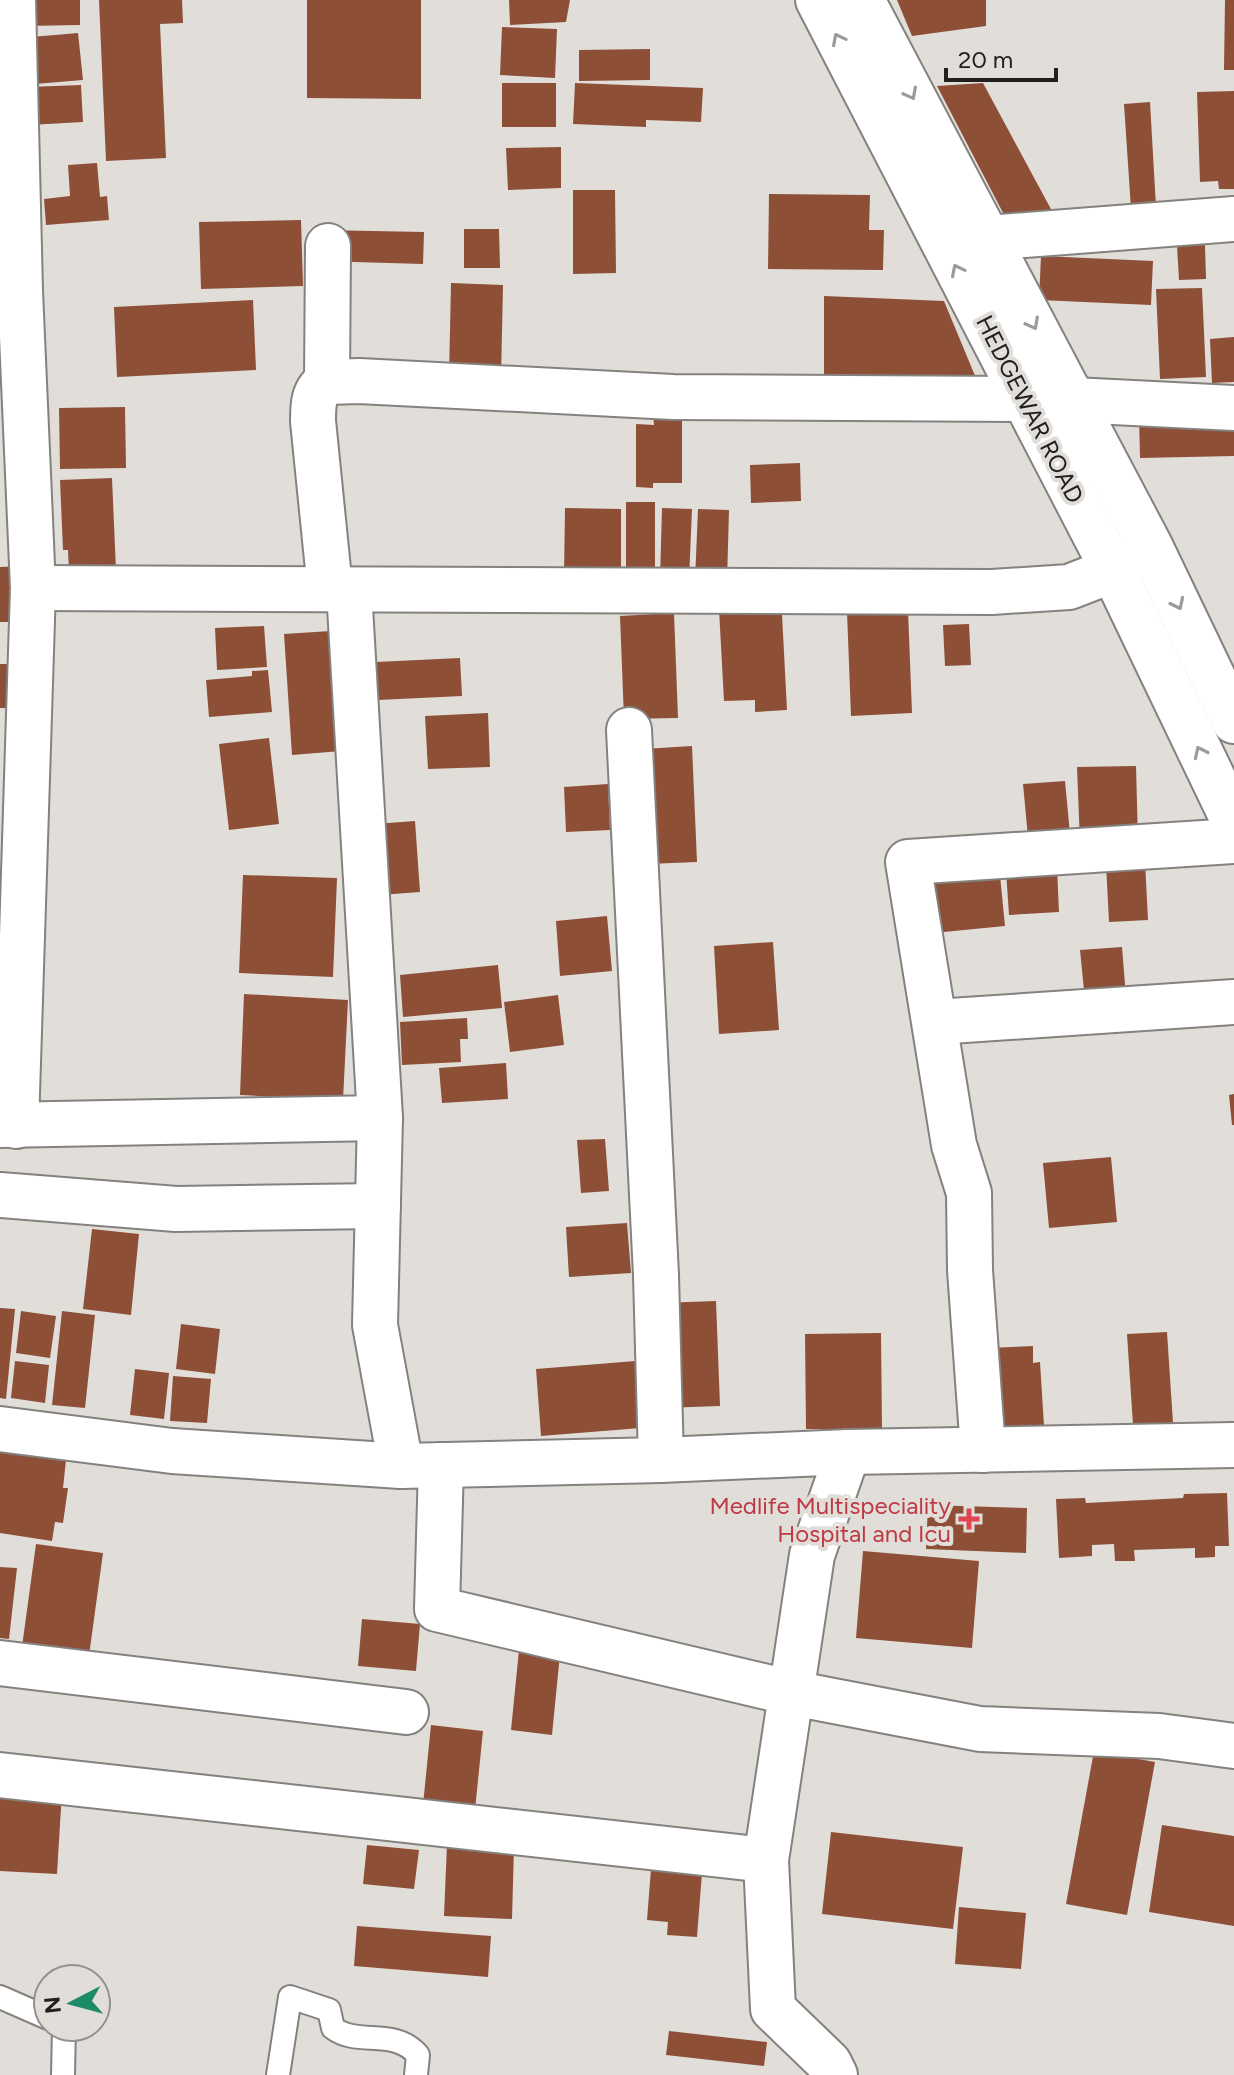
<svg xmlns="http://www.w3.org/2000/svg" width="1234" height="2075" font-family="Figtree,sans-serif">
<rect width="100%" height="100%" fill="#e1deda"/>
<g fill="#8e4f37">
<polygon points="24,0 80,0 80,25 25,26"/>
<polygon points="99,0 182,0 183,23 160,24 166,158 106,161"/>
<polygon points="307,0 421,0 421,99 307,98"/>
<polygon points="509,0 570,0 566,22 510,25"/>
<polygon points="897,0 986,0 986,26 912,36"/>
<polygon points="1225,0 1234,0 1234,70 1224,70"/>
<polygon points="502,27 557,29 555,78 500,75"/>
<polygon points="78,33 83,80 35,84 31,37"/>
<polygon points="650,49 650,80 579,81 579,50"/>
<rect x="502" y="83" width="54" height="44"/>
<polygon points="575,83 703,88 701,122 646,120 646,127 573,124"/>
<polygon points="983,83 1052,211 1013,232 937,86"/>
<polygon points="81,85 83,122 30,125 28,87"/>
<polygon points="1234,91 1234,189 1219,189 1218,181 1200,182 1197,92"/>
<polygon points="1150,102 1156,207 1131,209 1124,104"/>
<polygon points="561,147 561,188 508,190 506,148"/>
<polygon points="97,163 100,197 107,196 109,220 46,225 44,199 70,196 68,165"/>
<polygon points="573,190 615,190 616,273 573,274"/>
<polygon points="769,194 870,195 869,230 884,230 883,270 768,269"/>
<polygon points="301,220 303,286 201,289 199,222"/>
<polygon points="464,229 499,229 500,268 464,268"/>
<polygon points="321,230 424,232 423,264 320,261"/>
<polygon points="1205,245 1206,279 1179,280 1177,246"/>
<polygon points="1041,256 1153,261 1151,305 1039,300"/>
<polygon points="451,283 503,285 501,378 449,376"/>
<polygon points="1202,288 1206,377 1160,379 1156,289"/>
<polygon points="824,296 944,301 983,395 824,396"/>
<polygon points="253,300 256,370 117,377 114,307"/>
<polygon points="1234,337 1234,382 1212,383 1210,339"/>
<polygon points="125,407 126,468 60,469 59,408"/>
<polygon points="653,415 682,416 682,483 653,483 653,488 636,487 636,424 654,425"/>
<polygon points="1139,415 1234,426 1234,456 1140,458"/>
<polygon points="800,463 801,501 751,503 750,465"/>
<polygon points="112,478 116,570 69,572 68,550 63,550 60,480"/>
<rect x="626" y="502" width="29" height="74"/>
<polygon points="565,508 621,509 621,575 564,575"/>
<polygon points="662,508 692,509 689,580 660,579"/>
<polygon points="698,509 729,510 727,582 695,581"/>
<polygon points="22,566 23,622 0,622 0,567"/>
<polygon points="781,595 787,710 755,712 755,700 724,701 719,609"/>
<polygon points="908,610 912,713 851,716 847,612"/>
<polygon points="674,613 678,718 624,719 620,616"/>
<polygon points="969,624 971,665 945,666 943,625"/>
<polygon points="264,626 267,667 217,670 215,628"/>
<polygon points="346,630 354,750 292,755 284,634"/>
<polygon points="460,658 462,696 378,700 376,662"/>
<rect x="0" y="664" width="22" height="44"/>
<polygon points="268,670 272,712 209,717 206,680 252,676 252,671"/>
<polygon points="488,713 490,767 428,769 425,716"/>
<polygon points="269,738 279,824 229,830 219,744"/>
<polygon points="692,746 697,862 648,864 643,749"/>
<polygon points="1136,766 1138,841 1080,843 1077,767"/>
<polygon points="1065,781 1071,845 1029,848 1023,784"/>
<polygon points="608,784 610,830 566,832 564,787"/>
<polygon points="415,821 420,892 380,895 375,824"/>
<polygon points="1145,861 1148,920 1109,922 1106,864"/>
<polygon points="999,865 1005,926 923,934 916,873"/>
<polygon points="1057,868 1059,912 1009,915 1006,871"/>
<polygon points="243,875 337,878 333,977 239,973"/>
<polygon points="607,916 612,971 560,976 556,921"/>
<polygon points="773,942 779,1030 719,1034 714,946"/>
<polygon points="1122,947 1126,997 1085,1000 1080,950"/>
<polygon points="498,965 502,1008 403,1017 400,975"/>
<polygon points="244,994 348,1000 343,1100 240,1095"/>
<polygon points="558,995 564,1045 510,1052 504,1002"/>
<polygon points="467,1018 468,1039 460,1039 461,1062 402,1065 400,1022"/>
<polygon points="506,1063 508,1099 442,1103 439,1068"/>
<polygon points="1234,1094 1234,1125 1232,1125 1229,1095"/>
<polygon points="605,1139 609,1191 581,1193 577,1140"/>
<polygon points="1111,1157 1117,1222 1049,1228 1043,1163"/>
<polygon points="627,1223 631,1273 569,1277 566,1227"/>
<polygon points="92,1229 139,1234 131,1315 83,1309"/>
<polygon points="716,1301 720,1406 664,1408 660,1303"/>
<polygon points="0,1308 15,1309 6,1399 0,1398"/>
<polygon points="21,1311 56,1316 50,1358 16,1353"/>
<polygon points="62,1311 95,1315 85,1408 52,1405"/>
<polygon points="181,1324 220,1329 215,1374 176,1369"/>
<polygon points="1167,1332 1173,1423 1133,1425 1127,1334"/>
<polygon points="881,1333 882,1429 806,1429 805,1334"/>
<polygon points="1033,1346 1033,1363 1040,1362 1044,1426 992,1429 988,1348"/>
<polygon points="648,1360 653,1427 541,1436 536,1369"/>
<polygon points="15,1361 49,1365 45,1403 11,1398"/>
<polygon points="135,1369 169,1373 164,1419 130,1415"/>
<polygon points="173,1376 211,1379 207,1423 170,1421"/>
<polygon points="0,1450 66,1460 63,1488 68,1488 63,1523 55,1522 52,1541 0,1533"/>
<polygon points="1227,1493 1229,1546 1215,1546 1215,1557 1195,1558 1195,1548 1134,1550 1135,1561 1115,1561 1114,1544 1092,1545 1092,1556 1059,1558 1056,1499 1085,1498 1086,1503 1183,1498 1184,1494"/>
<polygon points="928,1505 1027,1508 1026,1553 926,1549"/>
<polygon points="36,1544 103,1553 88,1663 21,1654"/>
<polygon points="863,1551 979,1561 972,1648 856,1638"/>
<polygon points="0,1567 17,1568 9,1639 0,1638"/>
<polygon points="362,1619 420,1624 416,1671 358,1666"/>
<polygon points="519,1650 560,1654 552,1735 511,1730"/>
<polygon points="431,1725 483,1731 475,1810 423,1805"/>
<polygon points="1094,1751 1155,1762 1127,1915 1066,1904"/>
<polygon points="0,1788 62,1791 57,1874 0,1871"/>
<polygon points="1162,1825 1234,1836 1234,1926 1149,1912"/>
<polygon points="831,1832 963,1847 953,1929 822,1914"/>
<polygon points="447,1844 514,1847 512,1919 444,1916"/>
<polygon points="367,1845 419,1850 414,1889 363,1884"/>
<polygon points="652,1856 703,1860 697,1937 667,1935 668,1922 647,1920"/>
<polygon points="959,1907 1026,1913 1021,1969 955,1964"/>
<polygon points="357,1926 491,1936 488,1977 354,1966"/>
<polygon points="669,2031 767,2042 764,2066 666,2055"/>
</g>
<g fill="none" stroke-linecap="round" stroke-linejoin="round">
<defs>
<g id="lane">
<polyline points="0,1997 48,2018"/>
<polyline points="63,2075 64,2027"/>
<path d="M278,2075L290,1997L329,2010L333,2028C358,2047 394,2027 418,2055L416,2075"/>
</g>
<g id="street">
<polyline points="13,0 20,291 33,588 16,1126"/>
<polyline points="987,238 1234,219"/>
<polyline points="327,382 328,246"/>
<polyline points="1073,400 1234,408"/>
<polyline points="33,588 992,592 1069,587 1113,570 1145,550"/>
<path d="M330,589L313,421C313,405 313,391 327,382L359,381L673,397L1024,399"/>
<polyline points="349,590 380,1118 375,1325 401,1466"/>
<polyline points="629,730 656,1275 661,1460"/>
<polyline points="935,1022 1234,1002"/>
<polyline points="0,1125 380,1118"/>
<polyline points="0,1195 176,1209 378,1206"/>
<polyline points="0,1429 172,1451 401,1466 661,1460 848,1452 1234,1445"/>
<polyline points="983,1450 970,1270 969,1193 954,1145 908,862 1234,841"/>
<polyline points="441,1465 437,1609 792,1693 980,1729 1159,1736 1234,1746"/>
<polyline points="0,1663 406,1712"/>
<polyline points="0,1775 766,1860"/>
<polyline points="835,2075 829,2063 773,2009 766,1860 812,1555 848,1452"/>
</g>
<g id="secondary">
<polyline points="818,0 1113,570 1234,822"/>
<polyline points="862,0 1150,546 1234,721"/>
</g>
</defs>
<use href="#lane" stroke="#84817e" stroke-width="26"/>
<use href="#street" stroke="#84817e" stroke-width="48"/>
<use href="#secondary" stroke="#84817e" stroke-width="48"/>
<use href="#lane" stroke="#fff" stroke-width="22"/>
<use href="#street" stroke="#fff" stroke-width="44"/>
<use href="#secondary" stroke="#fff" stroke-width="44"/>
</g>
<defs><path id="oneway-chevron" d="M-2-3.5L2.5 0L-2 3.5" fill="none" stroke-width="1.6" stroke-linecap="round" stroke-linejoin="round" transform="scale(2)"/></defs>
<g stroke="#9b9b9a">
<use href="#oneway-chevron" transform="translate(838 39) rotate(-117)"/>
<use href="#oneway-chevron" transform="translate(911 94) rotate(62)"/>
<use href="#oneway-chevron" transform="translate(957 270) rotate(-117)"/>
<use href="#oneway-chevron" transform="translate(1033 324) rotate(62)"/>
<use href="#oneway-chevron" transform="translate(1178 604) rotate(64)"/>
<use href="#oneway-chevron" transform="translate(1200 752) rotate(-116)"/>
</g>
<path fill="#e0444e" stroke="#e1deda" stroke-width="3" d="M965 1507h8v8h8v8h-8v8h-8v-8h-8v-8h8z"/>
<g text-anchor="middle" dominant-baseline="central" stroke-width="8" stroke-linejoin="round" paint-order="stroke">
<g font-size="24" fill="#21201f" stroke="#e1deda">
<text transform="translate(1030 409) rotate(63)">HEDGEWAR ROAD</text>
</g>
<g font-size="24" fill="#be3a42" stroke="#e1deda" text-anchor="end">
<text x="951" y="1505">Medlife Multispeciality<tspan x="951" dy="28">Hospital and Icu</tspan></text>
</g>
</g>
<g transform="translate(72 2003) rotate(264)"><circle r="38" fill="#e1deda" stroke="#94928f" stroke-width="2"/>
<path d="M0-6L14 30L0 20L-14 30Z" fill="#1d8a68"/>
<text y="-12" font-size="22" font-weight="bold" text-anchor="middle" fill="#21201f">N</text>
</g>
<path d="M946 68v12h110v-12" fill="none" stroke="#21201f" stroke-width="4"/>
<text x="958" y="68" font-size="24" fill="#21201f" stroke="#e1deda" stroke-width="6" paint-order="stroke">20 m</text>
</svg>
